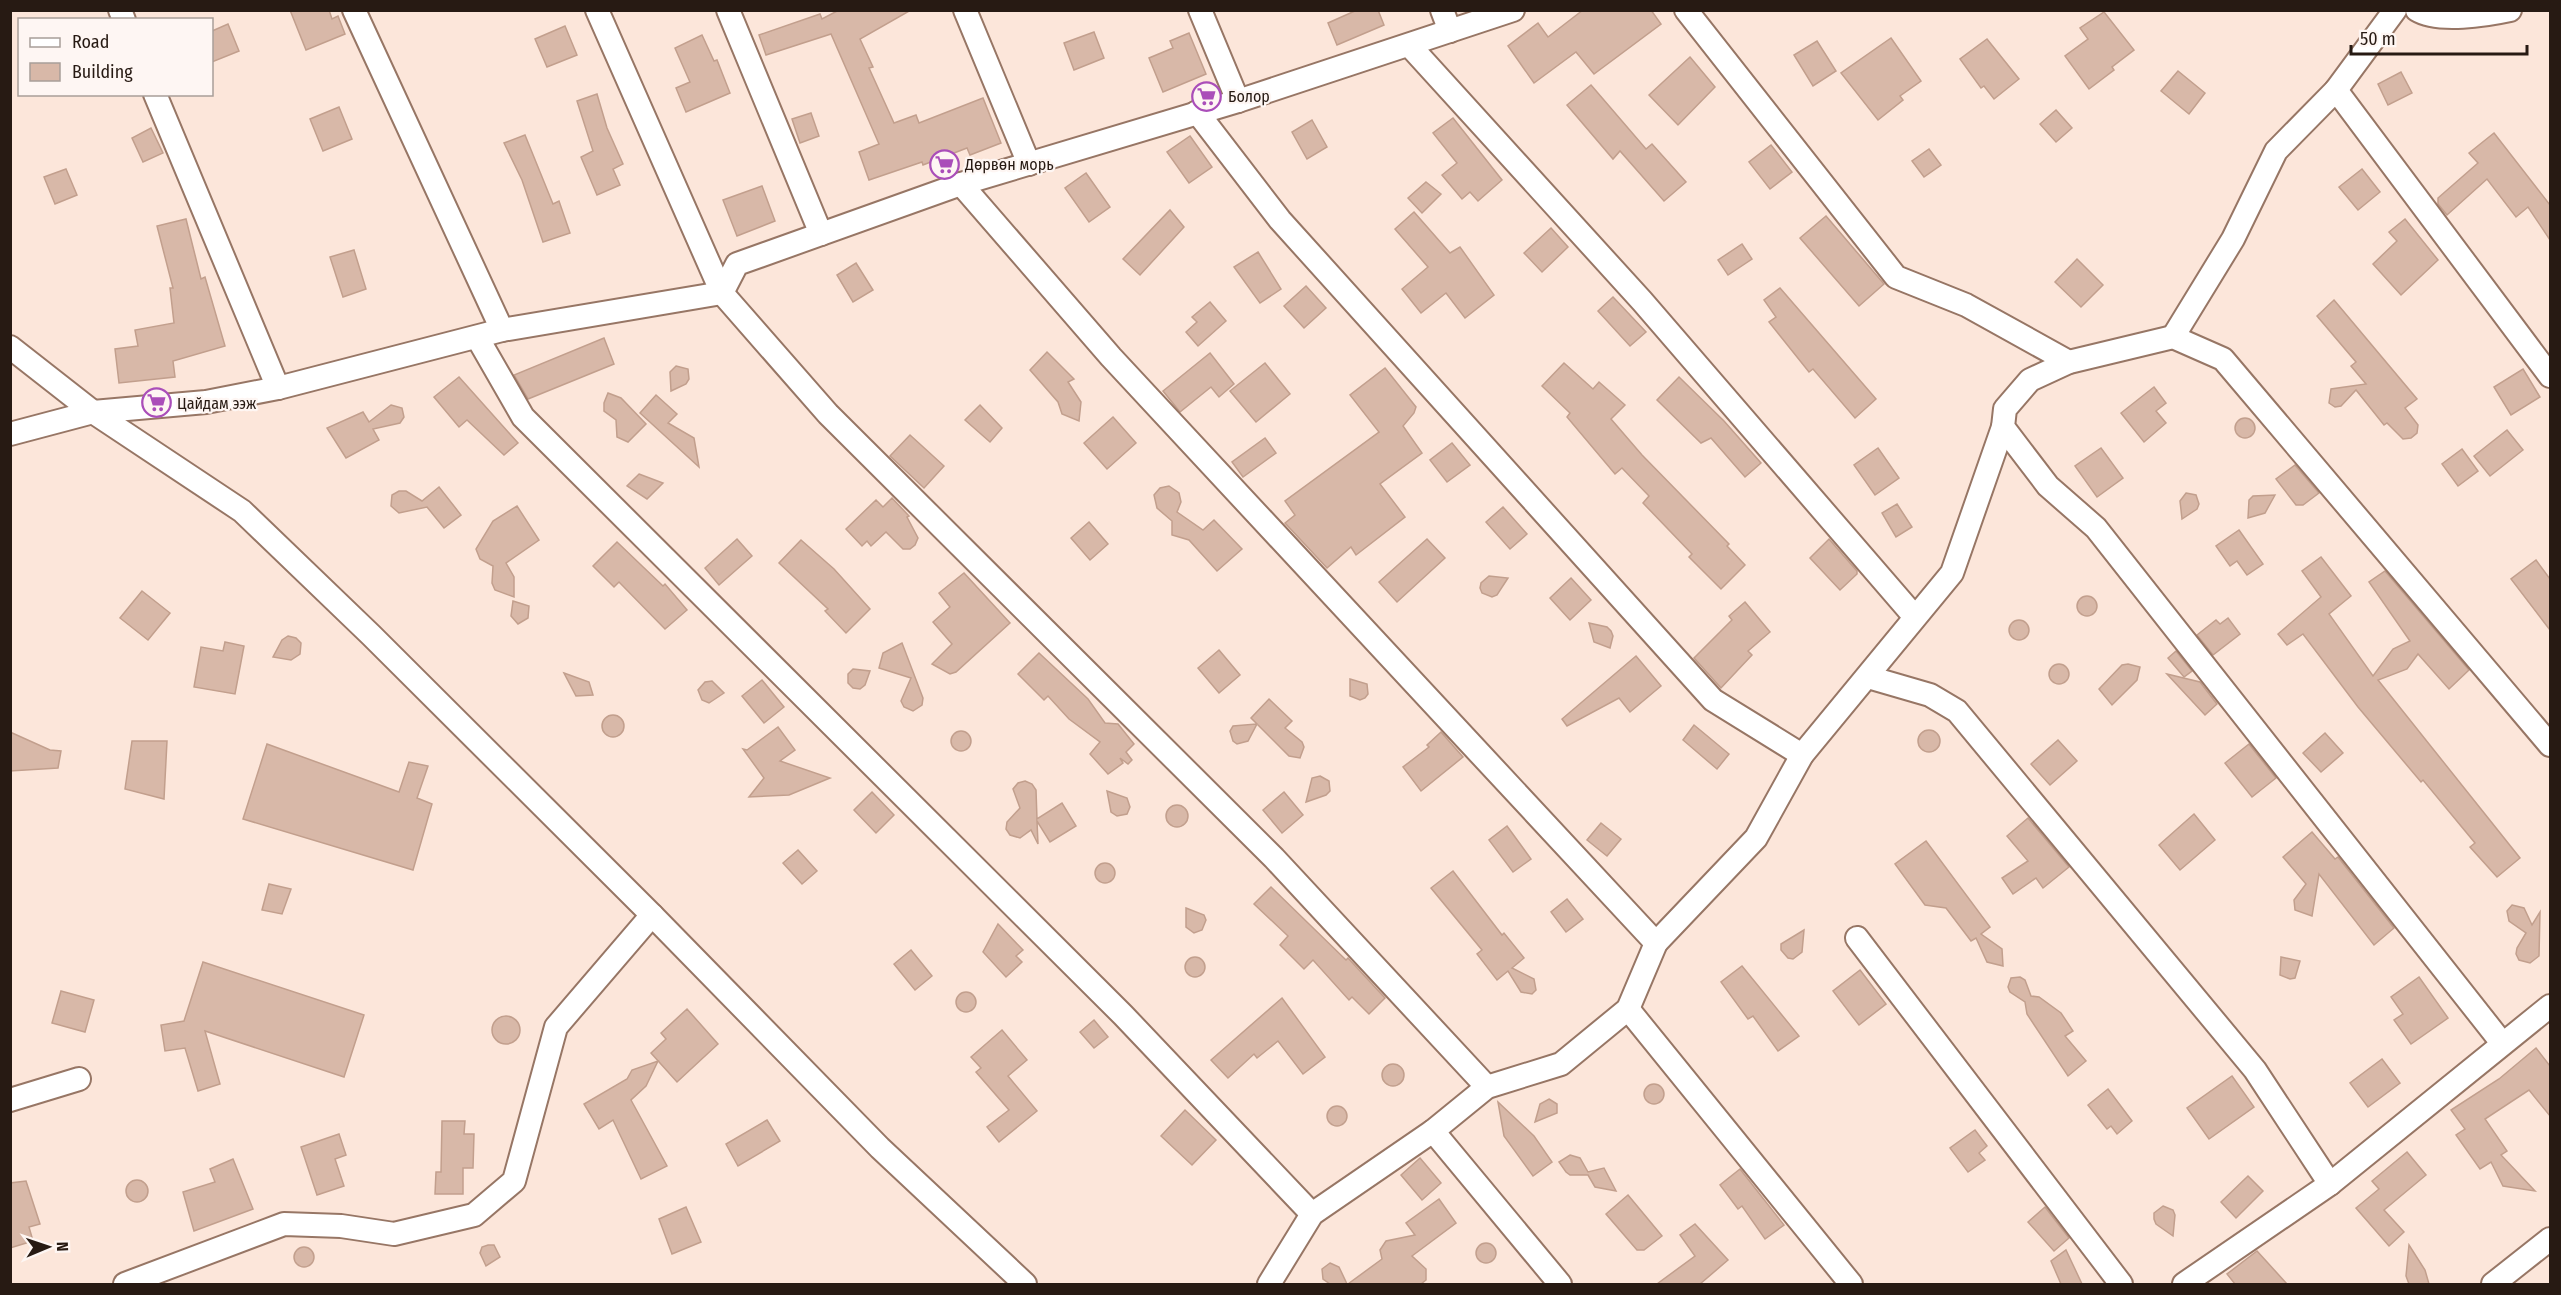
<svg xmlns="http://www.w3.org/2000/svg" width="2561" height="1295" font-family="'Fira Sans Condensed',sans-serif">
<rect width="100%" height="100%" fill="#fce6da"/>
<g fill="#d8b8a8" stroke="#c29f8d" stroke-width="1.5">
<polygon points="290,10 329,10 332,19 338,16 345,34 306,50"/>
<polygon points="839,10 911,10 860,39 873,67 869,68 894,123 916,115 919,123 983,98 1001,143 970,155 967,148 923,165 922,162 869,180 859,152 879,144 831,34 766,55 759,35 820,14 822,19"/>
<polygon points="1357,10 1378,10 1384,25 1337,45 1328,23"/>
<polygon points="1583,10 1651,10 1661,24 1594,74 1576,52 1534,83 1508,46 1538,23 1548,37"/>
<polygon points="2104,12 2134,50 2112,67 2114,70 2089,89 2065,56 2088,39 2080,28"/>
<polygon points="228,24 239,51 212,62 212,31"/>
<polygon points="565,26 577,55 547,67 535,39"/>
<polygon points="1094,32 1104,58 1074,70 1064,43"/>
<polygon points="1189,33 1206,74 1163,92 1149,58 1173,48 1170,41"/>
<polygon points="702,35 714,61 717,60 730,93 686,112 676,88 690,82 675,48"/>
<polygon points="1891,38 1921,81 1900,96 1903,100 1878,120 1841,73"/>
<polygon points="1987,39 2019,79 1994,99 1984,86 1981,88 1960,59"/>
<polygon points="1817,41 1836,71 1813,86 1794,55"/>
<polygon points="1690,57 1715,87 1678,125 1649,95"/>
<polygon points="2178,71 2205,93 2189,114 2161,91"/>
<polygon points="2401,72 2412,93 2388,105 2378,84"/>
<polygon points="1591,85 1646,149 1652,144 1686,182 1664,201 1620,151 1613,159 1567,105"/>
<polygon points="597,94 607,128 623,164 613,169 620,185 597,195 581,157 593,151 577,101"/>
<polygon points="339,107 352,139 323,151 310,119"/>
<polygon points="2056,110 2072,128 2056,142 2040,124"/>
<polygon points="811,113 819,136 800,143 792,119"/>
<polygon points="1453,118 1502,180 1478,201 1470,192 1462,199 1442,175 1457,163 1433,133"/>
<polygon points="1312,120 1327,147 1307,159 1292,132"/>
<polygon points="151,128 163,153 143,162 132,138"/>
<polygon points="2494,133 2550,205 2550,240 2528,207 2516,217 2487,179 2447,215 2438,204 2438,198 2478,163 2469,153"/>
<polygon points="525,135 553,204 559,201 570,233 543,242 522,180 504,143"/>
<polygon points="1190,136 1212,167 1189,183 1167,152"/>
<polygon points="1771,145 1792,172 1770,189 1749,162"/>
<polygon points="1929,149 1941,165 1924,177 1912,161"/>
<polygon points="66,169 77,195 55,204 44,177"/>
<polygon points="2362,169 2380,192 2358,210 2339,187"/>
<polygon points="1086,173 1110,207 1089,222 1065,188"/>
<polygon points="1426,182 1441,194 1422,213 1408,198"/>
<polygon points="762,186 775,221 737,236 723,200"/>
<polygon points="1170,210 1184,227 1140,275 1123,259"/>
<polygon points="1414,212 1450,253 1460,247 1494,295 1465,318 1446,293 1421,313 1402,289 1428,267 1395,229"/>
<polygon points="1826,216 1884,284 1859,306 1800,238"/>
<polygon points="186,219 201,279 205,277 225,346 173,361 175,377 119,383 115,349 138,346 135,330 174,323 170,288 173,288 157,226"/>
<polygon points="2405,219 2438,260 2401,295 2373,264 2397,241 2389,232"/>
<polygon points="1551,228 1568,247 1542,272 1524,253"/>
<polygon points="1742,244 1752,259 1728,275 1718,260"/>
<polygon points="354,250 366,289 343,297 330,257"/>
<polygon points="1258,252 1281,289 1260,303 1234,267"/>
<polygon points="2077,259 2103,285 2081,307 2055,282"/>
<polygon points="856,263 873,290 853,302 837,275"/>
<polygon points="1306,286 1326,308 1304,328 1284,306"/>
<polygon points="1780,288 1876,399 1855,418 1813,369 1809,372 1769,322 1776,317 1764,300"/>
<polygon points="1613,297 1646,332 1630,346 1598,311"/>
<polygon points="2334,300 2417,399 2405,408 2418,425 2417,433 2411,438 2403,439 2387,423 2384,425 2356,390 2341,406 2335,407 2329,403 2331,389 2366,384 2351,366 2356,362 2317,316"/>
<polygon points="1210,302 1226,321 1198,346 1186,332 1197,322 1192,317"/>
<polygon points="604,338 614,364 528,399 514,375"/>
<polygon points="1047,352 1074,379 1068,382 1081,402 1079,421 1062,414 1058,402 1030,370"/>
<polygon points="1210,353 1234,384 1219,397 1211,387 1180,412 1163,391"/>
<polygon points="1265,363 1290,394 1256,422 1230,391"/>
<polygon points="1564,363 1593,389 1599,382 1625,405 1611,419 1642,455 1729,544 1727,546 1745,565 1721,589 1689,557 1692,554 1643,503 1649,496 1622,468 1615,474 1567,417 1570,413 1542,386"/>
<polygon points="676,366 688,369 689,379 686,384 671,391 670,372"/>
<polygon points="1385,368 1416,407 1414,413 1403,426 1422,453 1380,484 1405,517 1356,555 1351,547 1327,568 1285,523 1295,515 1285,501 1379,432 1350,395"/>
<polygon points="2523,369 2540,397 2511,415 2494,387"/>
<polygon points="459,377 518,443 504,455 467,420 459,427 434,397"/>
<polygon points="1679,377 1724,421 1761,463 1745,477 1711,438 1701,443 1657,400"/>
<polygon points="2154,387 2166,403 2156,411 2166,423 2144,442 2121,413"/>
<polygon points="608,393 621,398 646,424 628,442 617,437 616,420 604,411 604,403"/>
<polygon points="656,395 677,414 668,423 694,438 699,467 640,413"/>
<polygon points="391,405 402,408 404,417 400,423 373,429 379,440 346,458 327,428 363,412 369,422"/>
<polygon points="980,405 1002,428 990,442 965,420"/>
<polygon points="1113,417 1136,443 1107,469 1084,443"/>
<circle cx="2245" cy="428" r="10"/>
<polygon points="2507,430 2523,450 2490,476 2474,456"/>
<polygon points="910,435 944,466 924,488 890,456"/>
<polygon points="1265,438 1276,453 1243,477 1232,462"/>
<polygon points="1452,443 1470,465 1447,482 1430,460"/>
<polygon points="1878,448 1899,478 1875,495 1854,465"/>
<polygon points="2101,448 2123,478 2097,497 2075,466"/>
<polygon points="2462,449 2478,471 2458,486 2442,464"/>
<polygon points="2295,465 2319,493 2303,505 2296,505 2276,479"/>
<polygon points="639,474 663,483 647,499 627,486"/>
<polygon points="1169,486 1179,493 1181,502 1177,512 1203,530 1214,520 1242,549 1217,571 1189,540 1172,535 1172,521 1157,508 1154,495 1160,488"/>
<polygon points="439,487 461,515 444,528 427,507 399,513 391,506 392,495 399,491 406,491 422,501"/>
<polygon points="2186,493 2196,495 2199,504 2197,509 2182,519 2180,501"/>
<polygon points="2275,495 2265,513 2248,518 2249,500 2253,496"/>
<polygon points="892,498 909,516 907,517 918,538 915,545 910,549 903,549 886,532 871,546 867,541 862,546 846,529 876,500 883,507"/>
<polygon points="1897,504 1912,527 1896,537 1882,513"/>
<polygon points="517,506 539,540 506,563 514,577 514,597 495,590 492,583 493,566 480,559 476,549 493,521"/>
<polygon points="1503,507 1527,534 1510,549 1486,522"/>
<polygon points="1089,522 1108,544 1090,560 1071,538"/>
<polygon points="2239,530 2263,564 2247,575 2237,561 2230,566 2216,546"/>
<polygon points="737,539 752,556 719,585 705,568"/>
<polygon points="1427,539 1445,558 1397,602 1379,582"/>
<polygon points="1829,539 1857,571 1857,574 1840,590 1810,558"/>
<polygon points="801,540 834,569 870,609 846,633 825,611 828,609 779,563"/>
<polygon points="617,542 663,586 665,584 687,610 665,629 619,582 614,587 593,566"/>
<polygon points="2321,557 2351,596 2329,614 2373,676 2393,649 2410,641 2369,582 2385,571 2469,670 2449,689 2418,654 2407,669 2378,680 2520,858 2497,877 2470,847 2475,843 2423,780 2421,782 2358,707 2303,634 2287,645 2278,634 2321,597 2302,571"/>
<polygon points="2536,560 2550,579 2550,630 2511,579"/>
<polygon points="964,573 1010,623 956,672 950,674 932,664 952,644 933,622 950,607 939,593"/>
<polygon points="1489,576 1508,578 1497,595 1492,597 1482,593 1480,588 1481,583"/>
<polygon points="1571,578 1591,600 1570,620 1550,598"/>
<polygon points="142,591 170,613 148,640 120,618"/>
<circle cx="2087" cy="606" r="10"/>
<polygon points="513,601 529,606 528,618 518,624 511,616"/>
<polygon points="1745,602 1770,632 1748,651 1752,655 1721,688 1694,658 1732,620 1729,616"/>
<polygon points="2228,618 2240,634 2213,655 2197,635 2216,620 2220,624"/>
<circle cx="2019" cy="630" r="10"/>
<polygon points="1589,623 1607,627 1611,631 1613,636 1610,648 1594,642"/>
<polygon points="288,636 296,638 301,643 300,654 291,660 273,657 282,640"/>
<polygon points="225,642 244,646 235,694 194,687 201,647 223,651"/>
<polygon points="902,643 923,698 922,705 913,711 904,707 901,701 911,678 879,668 883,653"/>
<polygon points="1219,650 1240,675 1219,693 1198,668"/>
<polygon points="2176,651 2192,671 2184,677 2168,658"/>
<polygon points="1039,653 1088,699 1105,723 1118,724 1134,744 1126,752 1132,760 1128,764 1120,758 1123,763 1108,774 1090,754 1100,742 1069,719 1048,696 1044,700 1018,674"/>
<polygon points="1636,656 1661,686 1630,712 1619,698 1567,726 1562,719"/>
<circle cx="2059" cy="674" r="10"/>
<polygon points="2128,664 2140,667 2137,680 2112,705 2099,689 2122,665"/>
<polygon points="853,669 870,671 865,685 860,689 853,688 848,683 848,674"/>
<polygon points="564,673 589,682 593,695 576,696"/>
<polygon points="2167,674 2200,682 2217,704 2205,715"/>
<polygon points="1350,679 1367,684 1368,694 1365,698 1360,700 1350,696"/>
<polygon points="762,680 784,707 764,723 742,696"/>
<polygon points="712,681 724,693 709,703 702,700 698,690 705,682"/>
<polygon points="1269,699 1292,721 1285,728 1302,742 1304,747 1300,758 1289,756 1257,724 1248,741 1237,744 1233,741 1230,731 1233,726 1257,724 1251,718"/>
<circle cx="613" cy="726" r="11"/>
<polygon points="1694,725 1729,754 1717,769 1683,740"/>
<polygon points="778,727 795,750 780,761 830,778 789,795 749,797 764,778 743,749 747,750"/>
<circle cx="1929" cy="741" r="11"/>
<circle cx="961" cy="741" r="10"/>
<polygon points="10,732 50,750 61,751 58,768 10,771"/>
<polygon points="1441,732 1463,757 1421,791 1403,767 1429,747 1427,745"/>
<polygon points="2325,733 2343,753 2321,772 2303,753"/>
<polygon points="2058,740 2077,761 2050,785 2031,764"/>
<polygon points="132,741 167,741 164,799 125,789"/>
<polygon points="267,744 399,792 409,762 428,766 417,798 432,804 413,870 243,819"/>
<polygon points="2249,744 2276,778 2252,797 2225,763"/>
<polygon points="1320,776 1329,781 1330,791 1326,795 1306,802 1312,778"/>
<polygon points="1025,781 1032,784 1036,790 1037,819 1062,803 1076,826 1050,842 1037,821 1038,844 1031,830 1020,838 1010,835 1006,829 1007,822 1020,808 1013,789 1018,783"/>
<polygon points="1107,791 1127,798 1130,807 1127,814 1117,816 1111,812"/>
<polygon points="872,792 894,815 876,833 854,810"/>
<polygon points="1284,792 1303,815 1282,833 1263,810"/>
<circle cx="1177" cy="816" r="11"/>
<polygon points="2194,814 2215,840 2180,870 2159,845"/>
<polygon points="2028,818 2069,867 2043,888 2036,878 2013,894 2002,878 2028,861 2007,836"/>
<polygon points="1601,823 1621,839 1607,856 1587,840"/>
<polygon points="1507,826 1531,859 1513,872 1489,840"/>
<polygon points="2312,832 2335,859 2338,857 2394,928 2374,945 2319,874 2312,916 2295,910 2294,900 2306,884 2283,857"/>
<polygon points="1926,841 1990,927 1981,934 2002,949 2003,966 1987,962 1976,938 1971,941 1946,908 1925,905 1895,864"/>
<polygon points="798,850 817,871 802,884 783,863"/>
<circle cx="1105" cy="873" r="10"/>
<polygon points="1453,871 1502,935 1504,933 1524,958 1512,968 1534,979 1536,990 1532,994 1521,992 1508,971 1497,980 1477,954 1482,950 1431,888"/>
<polygon points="269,884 291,889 282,914 262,910"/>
<polygon points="1271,887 1346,960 1348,958 1385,998 1369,1014 1352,997 1349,1000 1313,960 1304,969 1280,945 1288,936 1254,904"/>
<polygon points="1567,899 1583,919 1566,932 1551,912"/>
<polygon points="2512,905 2524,908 2532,925 2540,912 2539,956 2530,963 2519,960 2516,954 2517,948 2526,933 2509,921 2507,911"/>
<polygon points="1186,908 1204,915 1206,920 1202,930 1194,933 1186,927"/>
<polygon points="998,924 1023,950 1016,956 1022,962 1006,977 983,952"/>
<polygon points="1804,930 1802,952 1793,959 1788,958 1781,950 1781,944"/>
<polygon points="911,950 932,976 915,990 894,964"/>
<polygon points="2281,957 2300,961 2295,978 2290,979 2280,975"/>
<circle cx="1195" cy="967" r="10"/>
<polygon points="203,962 364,1015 344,1077 205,1031 220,1084 198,1091 185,1048 165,1051 161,1025 184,1021"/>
<polygon points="1742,966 1799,1036 1778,1051 1753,1016 1748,1019 1721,982"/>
<polygon points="1860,970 1886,1004 1859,1025 1833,991"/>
<polygon points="2020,977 2025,980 2031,996 2039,997 2061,1013 2073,1031 2065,1036 2086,1061 2068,1076 2027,1014 2025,1002 2010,992 2008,987 2011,978"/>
<polygon points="2419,977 2448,1018 2411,1044 2394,1020 2403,1014 2391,997"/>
<polygon points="61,991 94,1000 85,1032 52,1023"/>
<circle cx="966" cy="1002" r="10"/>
<polygon points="1282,998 1325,1057 1303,1074 1278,1041 1257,1058 1254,1054 1228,1078 1211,1060"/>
<polygon points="687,1009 718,1044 677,1082 651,1053 666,1039 661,1033"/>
<circle cx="506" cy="1030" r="14"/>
<polygon points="1094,1020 1108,1037 1094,1048 1080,1032"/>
<polygon points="1002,1030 1027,1060 1008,1076 1037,1111 999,1142 987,1127 1009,1110 976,1072 981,1068 971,1057"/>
<polygon points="2536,1048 2550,1066 2550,1116 2529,1090 2485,1119 2507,1151 2501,1155 2535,1191 2503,1186 2491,1162 2480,1169 2456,1135 2465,1129 2451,1110 2499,1079"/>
<polygon points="2382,1059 2400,1083 2368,1107 2350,1083"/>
<polygon points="658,1061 646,1086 631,1100 667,1166 641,1179 613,1120 599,1129 584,1104 627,1079 632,1070"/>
<circle cx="1393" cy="1075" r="11"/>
<polygon points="2232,1076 2254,1107 2209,1139 2187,1108"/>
<circle cx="1654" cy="1094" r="10"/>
<polygon points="2108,1089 2132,1121 2117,1134 2111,1126 2107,1129 2088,1105"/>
<polygon points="1549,1099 1557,1104 1557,1113 1535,1122 1540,1104"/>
<polygon points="1498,1102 1534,1136 1552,1162 1533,1176 1504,1136"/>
<circle cx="1337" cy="1116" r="10"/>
<polygon points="1185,1110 1216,1140 1192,1165 1161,1136"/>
<polygon points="767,1120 780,1141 738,1166 726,1144"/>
<polygon points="442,1121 465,1121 464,1134 474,1134 473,1168 463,1168 463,1194 435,1194 436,1172 441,1172"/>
<polygon points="1975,1130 1987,1146 1979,1153 1985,1160 1968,1172 1950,1148"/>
<polygon points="339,1134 346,1155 335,1159 344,1186 317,1195 301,1147"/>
<polygon points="2407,1152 2426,1175 2384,1210 2404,1232 2389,1246 2356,1208 2379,1189 2372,1181"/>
<polygon points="1570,1155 1580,1158 1588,1172 1604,1168 1616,1191 1595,1187 1588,1175 1570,1175 1566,1172 1559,1162"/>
<polygon points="1420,1158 1441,1183 1422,1200 1401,1175"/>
<polygon points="233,1159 253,1209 194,1231 183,1192 215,1182 210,1169"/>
<polygon points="1740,1169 1784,1225 1765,1239 1742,1206 1738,1209 1720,1185"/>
<polygon points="2248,1176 2263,1191 2236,1218 2221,1202"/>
<circle cx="137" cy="1191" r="11"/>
<polygon points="26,1181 40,1224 29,1227 33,1241 10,1248 10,1183"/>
<polygon points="1628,1195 1662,1236 1644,1250 1637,1250 1606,1214"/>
<polygon points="1439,1199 1456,1223 1412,1256 1426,1269 1426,1280 1421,1284 1348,1284 1382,1259 1380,1250 1386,1241 1415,1235 1406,1223"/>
<polygon points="2163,1206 2173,1210 2175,1215 2173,1236 2156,1224 2154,1219 2154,1213"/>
<polygon points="686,1207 701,1242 672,1254 659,1219"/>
<polygon points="2045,1207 2069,1238 2054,1251 2028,1222"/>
<polygon points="1695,1224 1728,1260 1700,1284 1657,1284 1695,1256 1680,1235"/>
<circle cx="1486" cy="1253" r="10"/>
<polygon points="488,1245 494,1245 500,1257 486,1266 480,1253 482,1247"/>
<polygon points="2409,1245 2425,1270 2429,1284 2409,1284 2406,1276"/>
<circle cx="304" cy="1257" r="10"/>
<polygon points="2066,1250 2082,1284 2061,1284 2051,1261"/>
<polygon points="2257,1251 2287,1284 2235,1284 2227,1274"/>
<polygon points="1330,1263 1339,1267 1347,1284 1330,1284 1323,1279 1322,1269"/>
</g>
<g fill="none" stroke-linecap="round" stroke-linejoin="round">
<defs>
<g id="street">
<polyline points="120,10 124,20"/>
<polyline points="354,10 502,330"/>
<polyline points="597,10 722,293 828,414 1274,858 1487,1087"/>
<polyline points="728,10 821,234"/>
<polyline points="965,10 1029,164"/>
<polyline points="1200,10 1238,101"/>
<polyline points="1442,10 1450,31"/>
<polyline points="1686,10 1896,277 1966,305 2069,362"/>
<path d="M2417,10C2438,23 2487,15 2510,10"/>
<polyline points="1410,46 1642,301 1914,616"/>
<polyline points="2336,90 2550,376"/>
<polyline points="155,94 278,388"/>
<polyline points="1197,112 1280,220 1713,700 1802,755"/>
<polyline points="961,184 1111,357 1656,943"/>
<polyline points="477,337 523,417 1123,1015 1312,1214"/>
<polyline points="2173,337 2233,239 2276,151 2336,90 2395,10"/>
<polyline points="10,347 93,412 242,511 371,635 652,915 880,1148 1025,1284"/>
<polyline points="10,434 93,412 206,402 278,388 502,330 722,293 737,264 961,184 1238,101 1513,10"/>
<polyline points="1868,677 1930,695 1957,711 2255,1070 2330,1184"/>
<polyline points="1857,938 2121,1284"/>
<polyline points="1628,1009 1851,1284"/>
<polyline points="2502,1043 2096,528 2048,486 2003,427 2005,409 2030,380 2069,362 2173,337 2223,359 2550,745"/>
<polyline points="10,1100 79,1079"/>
<polyline points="1433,1131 1560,1284"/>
<polyline points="125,1284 284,1224 341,1226 394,1234 474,1215 514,1181 556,1027 652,915"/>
<polyline points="1269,1284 1312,1214 1433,1131 1487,1087 1561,1064 1628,1009 1656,943 1756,838 1802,755 1952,573 2003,427"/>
<polyline points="2184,1284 2330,1184 2550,1006"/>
<polyline points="2493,1284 2550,1239"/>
</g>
</defs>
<use href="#street" stroke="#977665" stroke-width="26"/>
<use href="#street" stroke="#fff" stroke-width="22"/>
</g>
<defs>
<symbol id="supermarket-ring" viewBox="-11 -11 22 22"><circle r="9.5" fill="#fef6f3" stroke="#aa4eb9" stroke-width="1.5"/><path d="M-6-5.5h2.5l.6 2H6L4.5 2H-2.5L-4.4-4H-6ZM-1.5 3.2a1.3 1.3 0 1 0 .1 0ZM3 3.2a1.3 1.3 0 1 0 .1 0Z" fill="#aa4eb9"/></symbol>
</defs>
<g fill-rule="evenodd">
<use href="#supermarket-ring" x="1190" y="80" width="33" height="33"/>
<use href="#supermarket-ring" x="928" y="148" width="33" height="33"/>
<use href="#supermarket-ring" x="140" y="386" width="33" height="33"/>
</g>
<g text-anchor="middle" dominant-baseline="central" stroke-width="4.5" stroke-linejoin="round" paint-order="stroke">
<g font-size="16" fill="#271a13" stroke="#fef6f3" text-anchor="start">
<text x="1228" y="96">Болор</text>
<text x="965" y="164">Дөрвөн морь</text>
<text x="177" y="403">Цайдам ээж</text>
</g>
</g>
<rect width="2561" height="1295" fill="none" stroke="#271a13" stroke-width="24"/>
<rect x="18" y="18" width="195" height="78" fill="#fef6f3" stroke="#a89e99" stroke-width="1.5"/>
<rect x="30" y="38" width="30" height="9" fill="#ffffff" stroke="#a89e99" stroke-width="1.5"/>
<text x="72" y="48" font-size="18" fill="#271a13">Road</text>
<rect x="30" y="63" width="30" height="18" fill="#d8b8a8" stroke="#a89e99" stroke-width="1.5"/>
<text x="72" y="78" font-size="18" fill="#271a13">Building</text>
<g transform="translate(48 1247) rotate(88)" stroke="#fef6f3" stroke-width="4.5" paint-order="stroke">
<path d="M0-4.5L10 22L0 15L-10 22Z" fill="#271a13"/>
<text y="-9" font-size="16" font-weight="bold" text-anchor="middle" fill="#271a13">N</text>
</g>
<path d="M2351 45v9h176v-9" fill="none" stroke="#271a13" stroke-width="3"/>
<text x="2360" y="45" font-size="18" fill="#271a13" stroke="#fef6f3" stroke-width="4.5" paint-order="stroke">50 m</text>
</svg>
